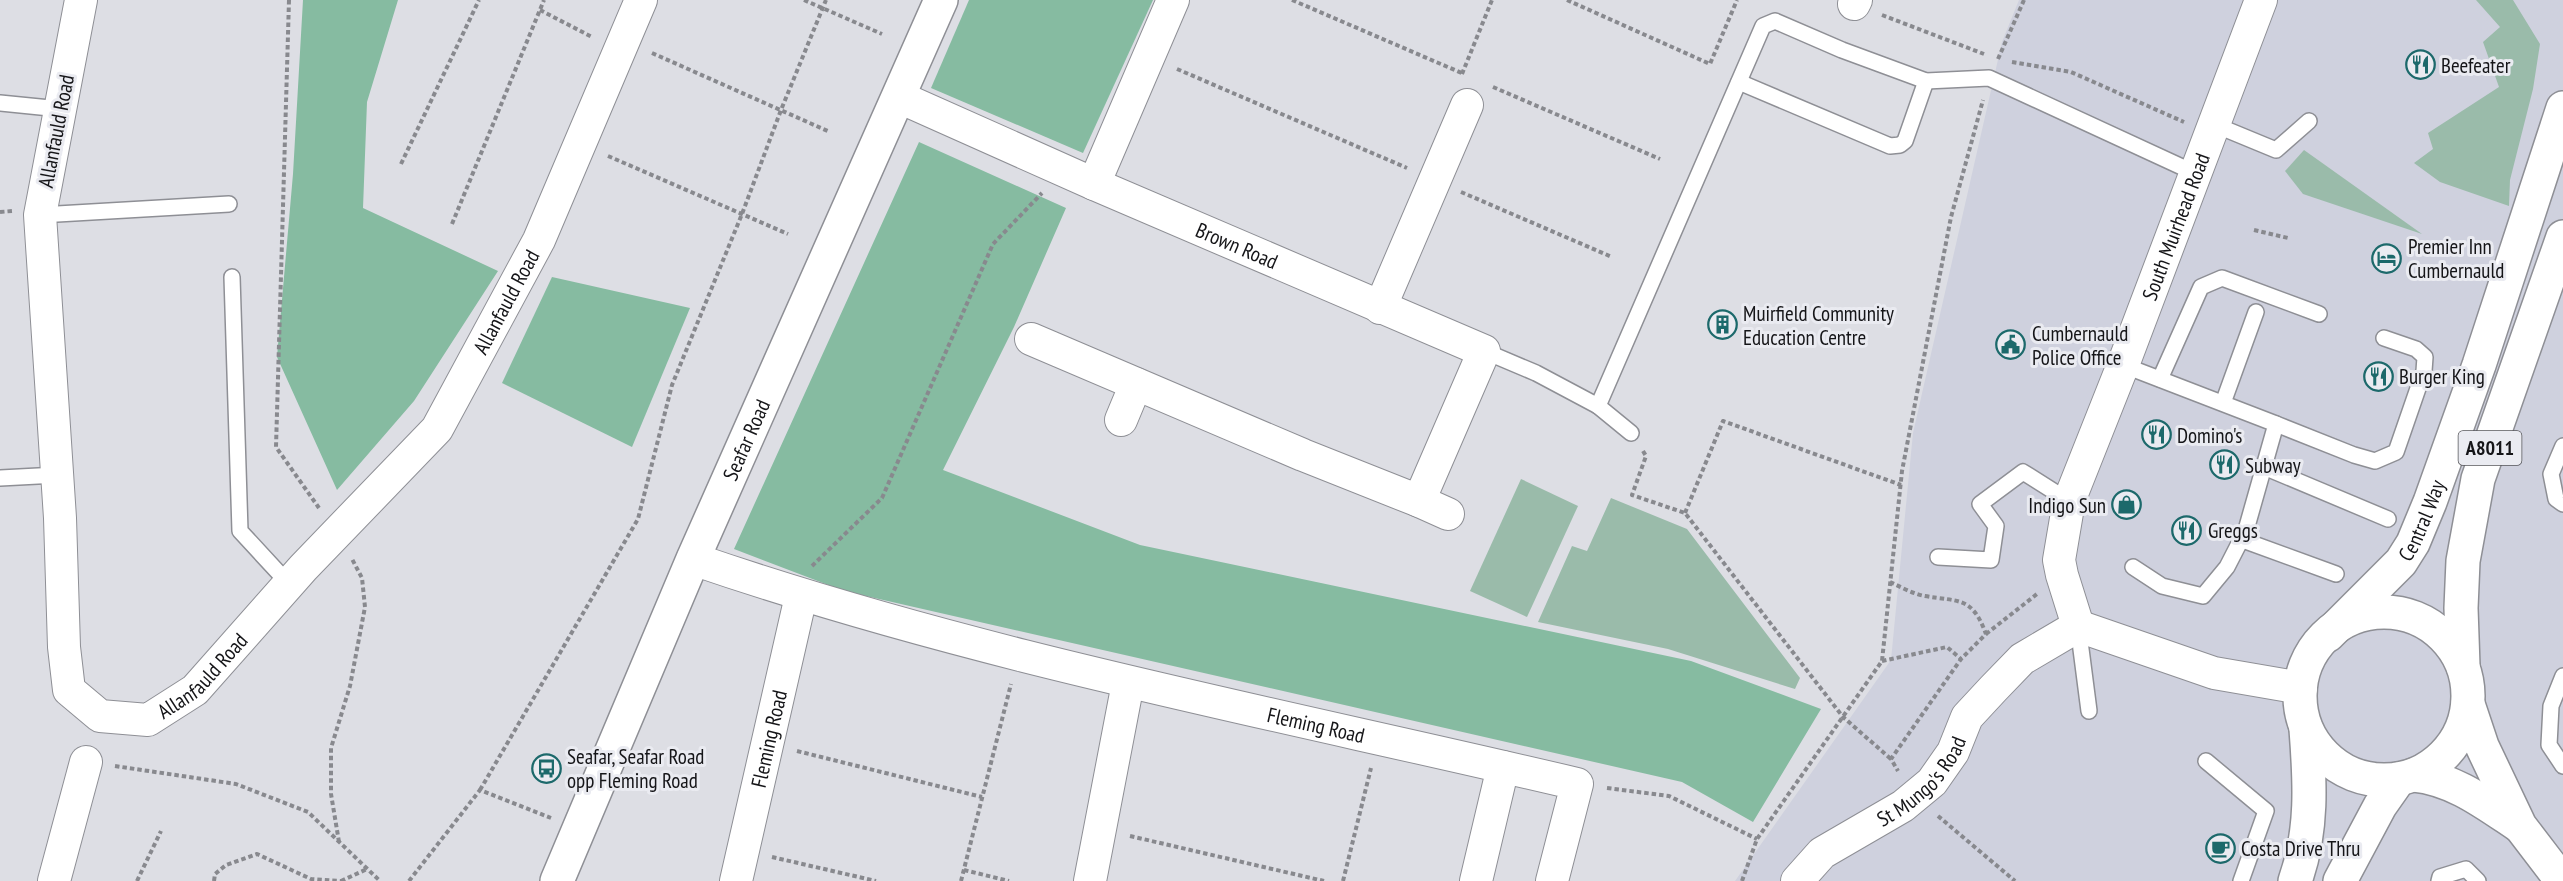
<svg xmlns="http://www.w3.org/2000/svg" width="2563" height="881" font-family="'PT Sans Narrow',sans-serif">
<rect width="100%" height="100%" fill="#dddee4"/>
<polygon fill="#cfd1de" points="2019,0 2563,0 2563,881 1735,881 1891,660 1913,433 2002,42"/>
<g fill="#9abbaa">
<polygon points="2476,0 2513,0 2540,44 2533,89 2510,180 2509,206 2440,182 2414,163 2433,149 2428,133 2499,87 2483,42 2500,27"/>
<polygon points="2304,150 2422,234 2303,194 2285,171"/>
<polygon points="1521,479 1578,506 1527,617 1470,591"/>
<polygon points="1611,498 1687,529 1800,678 1795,689 1668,649 1538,622 1572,546 1587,551"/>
</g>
<g fill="#86bba1">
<polygon points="303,0 398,0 367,102 363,208 498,271 414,401 337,490 277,357 293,174"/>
<polygon points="969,0 1153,0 1083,153 931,88"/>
<polygon points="919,142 1066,208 1014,327 943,470 1140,545 1691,661 1821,709 1753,822 1682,782 844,591 734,549"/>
<polygon points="552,277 690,308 632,447 502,383"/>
</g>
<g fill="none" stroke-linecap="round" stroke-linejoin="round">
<defs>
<g id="lane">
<polyline points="1739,82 1890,146 1900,145 1905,141 1926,81"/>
<polyline points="0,103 60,109"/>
<polyline points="2213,124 2276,150 2309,121"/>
<polyline points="40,215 229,204"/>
<polyline points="232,277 240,531 289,584"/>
<polyline points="1484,351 1536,373 1598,406"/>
<polyline points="2123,365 2276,424 2246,530 2227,567 2203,596 2162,586 2133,567"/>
<polyline points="2160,379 2201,287 2222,278 2319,314"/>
<polyline points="2223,403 2256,312"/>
<polyline points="2276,424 2354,455 2375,461 2396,452 2424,371 2425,357 2416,349 2384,338"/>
<polyline points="1631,433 1598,406 1763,26 1775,21 1842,50 1926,81 1989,78 2195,173"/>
<polyline points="2563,446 2551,474 2556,499 2563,504"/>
<polyline points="2264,467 2388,519"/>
<polyline points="0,478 57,475"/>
<polyline points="2240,539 2336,574"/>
<polyline points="1938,557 1991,560 1996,526 1980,504 2023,472 2069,501"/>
<polyline points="2078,626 2089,711"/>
<polyline points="2563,676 2551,706 2549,745 2563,766"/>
<polyline points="2206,761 2266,811 2241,881"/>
<polyline points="2439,881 2440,877 2466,869 2478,881"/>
</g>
<g id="street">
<path id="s1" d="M81,0L40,215L60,518L64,647L69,690L100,716L148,720L195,690L303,568L437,429L539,240L641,0"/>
<polyline points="1854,4 1856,0"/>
<path id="s2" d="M899,97L1094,184L1484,351L1419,501L1303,455L1031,339"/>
<polyline points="1094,184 1173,0"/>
<polyline points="1380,308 1467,105"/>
<polyline points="1121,420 1136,384"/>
<polyline points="1419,501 1448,514"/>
<path id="s3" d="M693,559C981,658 1281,714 1577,784L1552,881"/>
<path id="s4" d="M2078,626L2062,575L2059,560L2069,501L2123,365L2261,0"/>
<polyline points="54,881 86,762"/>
<path id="s5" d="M736,881L801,596"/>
<polyline points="1090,881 1128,683"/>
<polyline points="1476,881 1503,767"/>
<path id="s6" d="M1797,881L1822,853L1903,806L1932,782L1953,752L1967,717L1993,689L2022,659L2078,626L2214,673L2301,688"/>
</g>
<g id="secondary">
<polyline points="2468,704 2482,746 2520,826 2562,881"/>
<path d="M2414,775C2454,779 2485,803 2518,825"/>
<path id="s7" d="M557,881L693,559L941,0"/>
</g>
<g id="primary">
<circle cx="2384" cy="696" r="84"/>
<path id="s8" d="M2328,635L2401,562L2413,543L2430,502L2479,365L2563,108"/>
<polyline points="2463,666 2461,608 2463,561 2478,479 2563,237"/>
<path d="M2295,881C2313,831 2310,781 2306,729"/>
<polyline points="2340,881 2380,806 2399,779"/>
</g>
</defs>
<use href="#lane" stroke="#8e8f95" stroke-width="18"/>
<use href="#street" stroke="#8e8f95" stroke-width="34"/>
<use href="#secondary" stroke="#8e8f95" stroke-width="36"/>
<use href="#primary" stroke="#8e8f95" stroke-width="36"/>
<g stroke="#88898e" stroke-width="4" stroke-dasharray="4.5 3" stroke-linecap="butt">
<polyline points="289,0 276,447 319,508"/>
<polyline points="804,0 882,34"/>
<polyline points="1292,0 1464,74"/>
<polyline points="1567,0 1710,64 1737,0"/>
<polyline points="540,10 592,37"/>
<polyline points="1882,15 1984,54"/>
<polyline points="652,53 830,132"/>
<polyline points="1998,59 2024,0"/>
<polyline points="2012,62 2071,72 2184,122"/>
<polyline points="1177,69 1407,168"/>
<polyline points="1462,74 1492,0"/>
<polyline points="1493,87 1660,159"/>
<polyline points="608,156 788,234"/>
<polyline points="401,164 479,0"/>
<polyline points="1461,192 1612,257"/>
<polyline points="0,212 12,211"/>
<polyline points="452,224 544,0"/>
<polyline points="2254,230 2288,238"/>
<polyline points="1643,451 1646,456 1632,495 1685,513 1843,717 1891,759"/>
<polyline points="1685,513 1723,421 1901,485"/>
<polyline points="812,566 882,498 993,244 1042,193"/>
<path d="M1890,582C1901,587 1913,594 1925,596C1959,602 1972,596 1986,634L1961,659L1891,759L1898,771"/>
<polyline points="1986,634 2037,594"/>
<polyline points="1882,661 1947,647 1961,659"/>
<polyline points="797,751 982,797"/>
<polyline points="115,766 236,784 308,812 380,881"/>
<polyline points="1607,788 1669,796 1757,839"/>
<polyline points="480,790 638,519 672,385 742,214 781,110 826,0"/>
<polyline points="1938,816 2015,881"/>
<polyline points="1130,836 1324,881"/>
<polyline points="339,842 331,794 331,748 350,686 365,607 362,578 352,559"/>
<polyline points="772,857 876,881"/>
<polyline points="964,870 1009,881"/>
<polyline points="137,881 161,831"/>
<polyline points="214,881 215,874 226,865 257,854 311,879 341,881"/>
<polyline points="341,881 367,869"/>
<polyline points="409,881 480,790 551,818"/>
<polyline points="961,881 1011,684"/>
<polyline points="1343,881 1371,768"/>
<polyline points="1742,881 1757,839 1882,661 1902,471 1951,217 1983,100"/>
</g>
<use href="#lane" stroke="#fff" stroke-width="15"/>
<use href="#street" stroke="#fff" stroke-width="32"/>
<use href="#secondary" stroke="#fff" stroke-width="33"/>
<use href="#primary" stroke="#fff" stroke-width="33"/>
</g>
<defs>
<symbol id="restaurant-ring" viewBox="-11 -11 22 22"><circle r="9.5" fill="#eaebf1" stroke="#1c696b" stroke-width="1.5"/><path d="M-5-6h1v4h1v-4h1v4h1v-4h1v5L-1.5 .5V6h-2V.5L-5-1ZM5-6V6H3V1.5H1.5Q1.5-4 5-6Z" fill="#1c696b"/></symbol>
<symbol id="hotel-ring" viewBox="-11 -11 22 22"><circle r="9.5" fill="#eaebf1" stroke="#1c696b" stroke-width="1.5"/><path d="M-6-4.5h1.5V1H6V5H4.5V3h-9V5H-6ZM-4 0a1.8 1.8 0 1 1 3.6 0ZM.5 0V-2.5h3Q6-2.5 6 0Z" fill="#1c696b"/></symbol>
<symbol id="building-ring" viewBox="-11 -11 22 22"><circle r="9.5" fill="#eaebf1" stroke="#1c696b" stroke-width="1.5"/><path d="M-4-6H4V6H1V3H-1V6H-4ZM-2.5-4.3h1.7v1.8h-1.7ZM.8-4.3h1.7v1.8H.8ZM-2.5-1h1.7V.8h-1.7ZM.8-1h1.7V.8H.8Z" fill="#1c696b"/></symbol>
<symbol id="civic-ring" viewBox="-11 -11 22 22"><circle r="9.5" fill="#eaebf1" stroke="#1c696b" stroke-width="1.5"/><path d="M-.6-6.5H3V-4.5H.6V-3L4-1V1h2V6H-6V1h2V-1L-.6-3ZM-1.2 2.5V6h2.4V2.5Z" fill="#1c696b"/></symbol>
<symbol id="shop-ring" viewBox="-11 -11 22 22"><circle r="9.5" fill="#eaebf1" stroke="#1c696b" stroke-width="1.5"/><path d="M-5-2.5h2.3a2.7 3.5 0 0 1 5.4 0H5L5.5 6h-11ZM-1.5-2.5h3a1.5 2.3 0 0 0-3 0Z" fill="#1c696b"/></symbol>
<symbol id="bus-ring" viewBox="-11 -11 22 22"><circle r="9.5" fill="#eaebf1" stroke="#1c696b" stroke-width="1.5"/><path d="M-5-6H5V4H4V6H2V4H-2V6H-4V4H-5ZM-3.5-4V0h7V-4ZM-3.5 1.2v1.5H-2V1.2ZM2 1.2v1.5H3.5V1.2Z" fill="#1c696b"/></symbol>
<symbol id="cafe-ring" viewBox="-11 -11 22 22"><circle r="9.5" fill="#eaebf1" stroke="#1c696b" stroke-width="1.5"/><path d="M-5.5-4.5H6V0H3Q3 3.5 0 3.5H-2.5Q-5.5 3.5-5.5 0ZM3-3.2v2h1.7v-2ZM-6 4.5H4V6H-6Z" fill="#1c696b"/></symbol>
</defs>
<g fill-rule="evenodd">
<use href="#restaurant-ring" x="2404" y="48" width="33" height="33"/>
<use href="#hotel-ring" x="2370" y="242" width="33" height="33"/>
<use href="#building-ring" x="1706" y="308" width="33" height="33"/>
<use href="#civic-ring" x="1994" y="328" width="33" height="33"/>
<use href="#restaurant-ring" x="2362" y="360" width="33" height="33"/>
<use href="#restaurant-ring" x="2140" y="418" width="33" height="33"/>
<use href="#restaurant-ring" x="2208" y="448" width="33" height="33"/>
<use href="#shop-ring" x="2110" y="488" width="33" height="33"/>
<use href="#restaurant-ring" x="2170" y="514" width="33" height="33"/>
<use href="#bus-ring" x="530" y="752" width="33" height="33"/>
<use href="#cafe-ring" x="2204" y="832" width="33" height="33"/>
</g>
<g text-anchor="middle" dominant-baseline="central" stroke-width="6" stroke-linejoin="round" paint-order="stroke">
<rect fill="#eaebf1" stroke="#555559" stroke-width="1.5" x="2458.5" y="431" width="63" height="34" rx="4.5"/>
<g font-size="20" font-weight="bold" fill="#151518">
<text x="2490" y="448">A8011</text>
</g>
<g font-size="21" fill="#151518" stroke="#eaebf1" text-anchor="start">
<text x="2441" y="65">Beefeater</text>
<text x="2408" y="246">Premier Inn<tspan x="2408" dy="24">Cumbernauld</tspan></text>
<text x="1743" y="313">Muirfield Community<tspan x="1743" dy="24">Education Centre</tspan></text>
<text x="2032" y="333">Cumbernauld<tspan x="2032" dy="24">Police Office</tspan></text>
<text x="2399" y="376">Burger King</text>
<text x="2177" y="435">Domino's</text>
<text x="2245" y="465">Subway</text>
<text x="2106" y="505" text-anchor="end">Indigo Sun</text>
<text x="2208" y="530">Greggs</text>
<text x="567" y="756">Seafar, Seafar Road<tspan x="567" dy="24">opp Fleming Road</tspan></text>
<text x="2241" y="848">Costa Drive Thru</text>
</g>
<g font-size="21" fill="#151518" stroke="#eaebf1">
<text transform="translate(56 131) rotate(-79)">Allanfauld Road</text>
<text stroke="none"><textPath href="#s4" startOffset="423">South Muirhead Road</textPath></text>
<text stroke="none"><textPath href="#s2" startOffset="369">Brown Road</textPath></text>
<text stroke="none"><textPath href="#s1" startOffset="1340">Allanfauld Road</textPath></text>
<text stroke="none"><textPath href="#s7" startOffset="480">Seafar Road</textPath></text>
<text stroke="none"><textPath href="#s8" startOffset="150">Central Way</textPath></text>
<text stroke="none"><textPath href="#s1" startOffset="854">Allanfauld Road</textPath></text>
<text stroke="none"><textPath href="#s3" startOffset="645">Fleming Road</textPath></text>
<text stroke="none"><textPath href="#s5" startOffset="146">Fleming Road</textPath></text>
<text stroke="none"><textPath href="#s6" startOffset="162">St Mungo's Road</textPath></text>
</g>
</g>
</svg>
